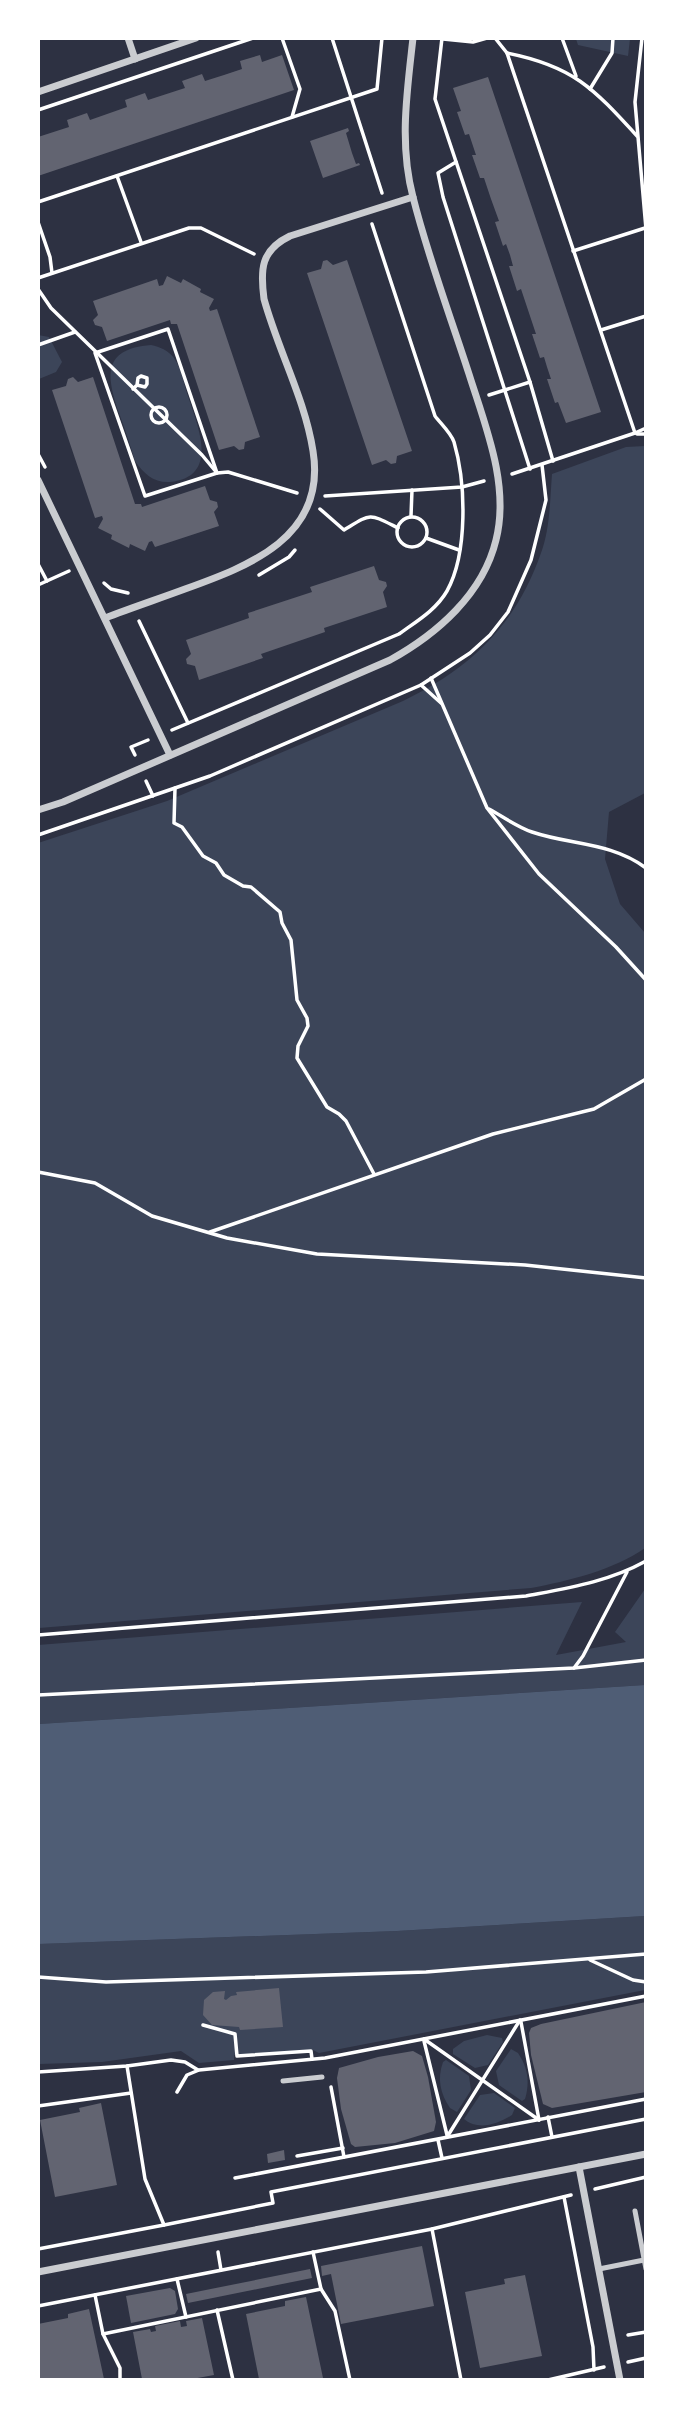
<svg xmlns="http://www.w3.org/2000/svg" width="684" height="2418" font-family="Manrope,sans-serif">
<rect width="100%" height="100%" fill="#2d3142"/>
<g fill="#3c4559">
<polygon points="576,39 630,39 628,56 578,45"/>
<polygon points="38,335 49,337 62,362 56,372 39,379"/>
<path d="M151,345C160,347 168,350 174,358C182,369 184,386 189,399C198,427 220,477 170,482C154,483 144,474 135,461C130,445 125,429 119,413C107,377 101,349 151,345Z"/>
<path d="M645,446V793L609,812L605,859L620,904L645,933V1548C614,1570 568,1581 531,1588L39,1628L38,843L167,801L403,701C470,669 516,625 541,553C550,529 550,500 552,474L626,447Z"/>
<polygon points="645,1589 645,1685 39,1724 38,1645 582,1602 556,1655 626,1642 615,1632"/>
<polygon points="645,1916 645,1990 319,2053 313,2050 234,2055 234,2060 199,2063 181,2051 102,2062 39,2064 38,1944 397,1931"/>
<polygon points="487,2035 502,2038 503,2042 488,2065 475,2068 453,2054 453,2049 464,2041"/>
<path d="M511,2049L518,2053C528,2068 530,2082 525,2099L522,2101L499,2085L496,2071Z"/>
<path d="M446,2060L469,2076L471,2090L457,2112L450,2108C440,2093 437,2079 443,2062Z"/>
<path d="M494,2093L515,2108L512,2115C498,2124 478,2131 464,2119L480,2095Z"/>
</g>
<polygon fill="#4f5d75" points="645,1685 645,1916 397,1931 39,1944 39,1724"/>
<g fill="#626471">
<polygon points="260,55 262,62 282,55 294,90 38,176 38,137 69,127 67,120 87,113 90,120 127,107 125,100 145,93 148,100 185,88 182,81 202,74 205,81 224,75 242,69 240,61"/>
<polygon points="488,77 601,412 566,423 558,402 555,403 547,379 551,379 547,367 544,357 540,358 532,334 536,334 521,289 517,291 509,266 513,266 510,255 506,244 503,246 495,222 499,221 491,199 484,178 480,178 472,155 476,155 469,134 465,135 457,112 461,111 453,88"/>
<polygon points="348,128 349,131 346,133 352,153 356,164 359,163 360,165 323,178 310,141"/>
<polygon points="327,260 333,265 347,260 412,451 397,456 396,463 391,464 386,460 372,465 307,273 321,269 323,261"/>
<polygon points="167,276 181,283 183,279 201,289 200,292 214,299 209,308 210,311 217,309 260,437 245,442 244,449 239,450 234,446 219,450 177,324 171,324 170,320 107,341 102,327 95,325 93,320 98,315 93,301 157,279 159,286 163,285"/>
<polygon points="73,377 78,382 93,377 135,504 141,504 142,507 205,486 210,500 217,502 218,507 214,512 219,526 155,547 152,541 149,542 145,551 130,544 129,548 111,539 112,535 98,528 103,519 102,516 95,518 52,390 66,386 68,379"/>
<polygon points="374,566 379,580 386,582 387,586 383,592 387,607 324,628 325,632 261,654 263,658 199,680 195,666 187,664 186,659 191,654 186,640 249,618 248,613 312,592 310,587"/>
<polygon points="279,1988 283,2027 240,2030 239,2027 212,2025 203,2015 204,2000 213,1992 225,1991 224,1999 226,2000 231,1996 237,1995 236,1992"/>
<polygon points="646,2002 646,2092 552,2108 543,2104 531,2055 529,2033 531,2028 541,2024"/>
<polygon points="413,2051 422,2056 428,2077 436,2122 434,2131 395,2143 355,2147 351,2144 341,2109 337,2078 339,2068 378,2057"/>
<polygon points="101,2103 117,2185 55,2197 40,2120 80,2112 79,2108"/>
<polygon points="284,2150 285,2160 268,2163 267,2154"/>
<polygon points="422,2246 434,2306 341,2324 331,2274 322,2276 321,2266"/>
<polygon points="310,2269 312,2278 188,2303 186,2294"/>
<polygon points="525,2275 542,2356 480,2368 465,2292 505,2284 504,2279"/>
<polygon points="170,2288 175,2291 178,2309 175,2314 131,2323 126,2296"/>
<polygon points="306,2297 323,2378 259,2379 246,2314 285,2306 285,2301"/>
<polygon points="89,2309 104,2379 40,2379 38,2324 68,2318 68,2314"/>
<polygon points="202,2318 214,2375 192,2379 142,2379 133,2332 150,2329 151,2332 156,2331 155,2326 180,2321 181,2327 187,2326 186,2321"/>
</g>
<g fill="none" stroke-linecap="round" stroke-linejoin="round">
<g stroke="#fff" stroke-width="3.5">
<polyline points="282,38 300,89 292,117"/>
<polyline points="332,38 382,193"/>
<polyline points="442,38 435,99 530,382 553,461"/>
<polyline points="495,38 507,53 635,433"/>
<polyline points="562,38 576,76"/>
<polyline points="642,38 635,102 646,229"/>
<polyline points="443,39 473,42 487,38"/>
<path d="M507,53C573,66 593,88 637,136"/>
<polyline points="590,89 612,53 613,38"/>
<polyline points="38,110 253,38"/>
<polyline points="456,162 438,173 443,197 530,469"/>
<polyline points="117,176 141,242"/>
<polyline points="38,202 377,89 382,38"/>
<polyline points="38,222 50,257 52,273"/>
<polyline points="573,251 645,228"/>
<polyline points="38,278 189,228 201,228 254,254"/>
<polyline points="38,289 51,308 202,455 217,473 228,472 297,493"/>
<polygon points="168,329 217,473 145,496 95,353"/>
<polyline points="601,330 646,316"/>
<polyline points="38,345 75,332"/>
<polyline points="133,389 137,385 138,378 141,376 147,378 147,384 145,387 137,385"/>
<polyline points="489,395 530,382"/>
<circle cx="159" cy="415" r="8"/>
<polyline points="637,434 646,434"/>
<polyline points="38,454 45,467"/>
<polyline points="512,474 635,433 646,428"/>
<polyline points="325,496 462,487 484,481"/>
<path d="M320,509L344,530C372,513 368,513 398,528"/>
<polyline points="411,516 412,490"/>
<circle cx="412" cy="532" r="15"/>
<polyline points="426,538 459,550"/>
<polyline points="38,564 47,581"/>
<polyline points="259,575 289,557 295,550"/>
<polyline points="104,583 111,589 128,593"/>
<polyline points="38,585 69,571"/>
<polyline points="139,621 188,723"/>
<polyline points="431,678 487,808 539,874 616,947 646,980"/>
<polyline points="421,685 441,703"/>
<path d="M172,730L399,634C417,621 436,610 447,591C468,553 466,483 454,442C451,433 441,424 435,416L372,224"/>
<polyline points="135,755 131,747 148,740"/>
<polyline points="146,781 153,796"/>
<polyline points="175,788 174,823 182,827 203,856 216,863 224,875 243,886 251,887 280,912 282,923 291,940 297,1000 307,1018 308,1026 298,1046 297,1058 327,1107 339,1114 346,1121 374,1174"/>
<path d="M489,809C502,816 517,827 532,832C570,845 611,842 646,868"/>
<polyline points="38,835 210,776 421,685 470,653 490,635 508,612 531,560 546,500 542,465"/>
<polyline points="38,1172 95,1183 152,1216 227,1238 317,1254 525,1265 646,1278"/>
<polyline points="210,1232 493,1134 594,1109 646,1079"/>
<path d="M38,1635L526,1596C568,1588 608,1582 646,1561"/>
<polyline points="574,1668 583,1656 627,1572"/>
<polyline points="38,1695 574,1668 646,1660"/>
<polyline points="590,1960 633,1980 646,1982"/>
<polyline points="38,1977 106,1982 426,1972 646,1954"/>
<polyline points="521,2022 539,2120"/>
<polyline points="203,2025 235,2034 237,2056 311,2051 312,2059"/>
<polyline points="424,2039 539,2120"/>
<polyline points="424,2041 447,2135"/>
<polyline points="38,2072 127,2066 171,2060 185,2062 198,2070"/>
<polyline points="331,2087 344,2157"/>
<polyline points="177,2092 187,2075 199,2070 325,2058 646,1996"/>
<polyline points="38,2106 131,2093"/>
<polyline points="548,2117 552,2137"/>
<polyline points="447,2137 520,2020"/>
<polyline points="438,2140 442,2158"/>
<polyline points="297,2156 343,2148"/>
<polyline points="235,2178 646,2099"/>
<polyline points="595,2189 646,2177"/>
<polyline points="564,2197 593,2347 594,2370"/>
<polyline points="164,2225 273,2203 271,2192 646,2119"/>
<polyline points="432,2229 461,2380"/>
<polyline points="38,2249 164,2225 145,2179 127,2066"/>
<polyline points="218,2252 221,2270"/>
<polyline points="313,2252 321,2289 335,2311 350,2380"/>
<polyline points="177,2279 186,2317"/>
<polyline points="95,2295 103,2334 120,2368 120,2380"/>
<polyline points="38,2306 432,2229 571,2195"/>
<polyline points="217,2310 233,2380"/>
<polyline points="103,2334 321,2289"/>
<polyline points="628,2335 646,2332"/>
<polyline points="628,2362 646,2358"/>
<polyline points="548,2380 604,2367"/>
</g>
<g stroke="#caccd0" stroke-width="5">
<polyline points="283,2081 322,2077"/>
<polyline points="635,2211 646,2269"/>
<polyline points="599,2269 644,2260"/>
</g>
<g stroke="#caccd0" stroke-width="7">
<polyline points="128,38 135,59"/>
<polyline points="38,92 196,38"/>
<polyline points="38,480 170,755"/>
<path d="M105,618C131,608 158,599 185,589C249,566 327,537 313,451C305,399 278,350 264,299C260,269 261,250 290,236L413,197"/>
<path d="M38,810L63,802L390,660C437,634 483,594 496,540C510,485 485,425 469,374C450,315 428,257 413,197C399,144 407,92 413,38"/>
<polyline points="579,2167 620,2380"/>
<polyline points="38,2272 646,2154"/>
</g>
</g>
<rect width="684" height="2418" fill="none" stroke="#ffffff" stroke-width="80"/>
</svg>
